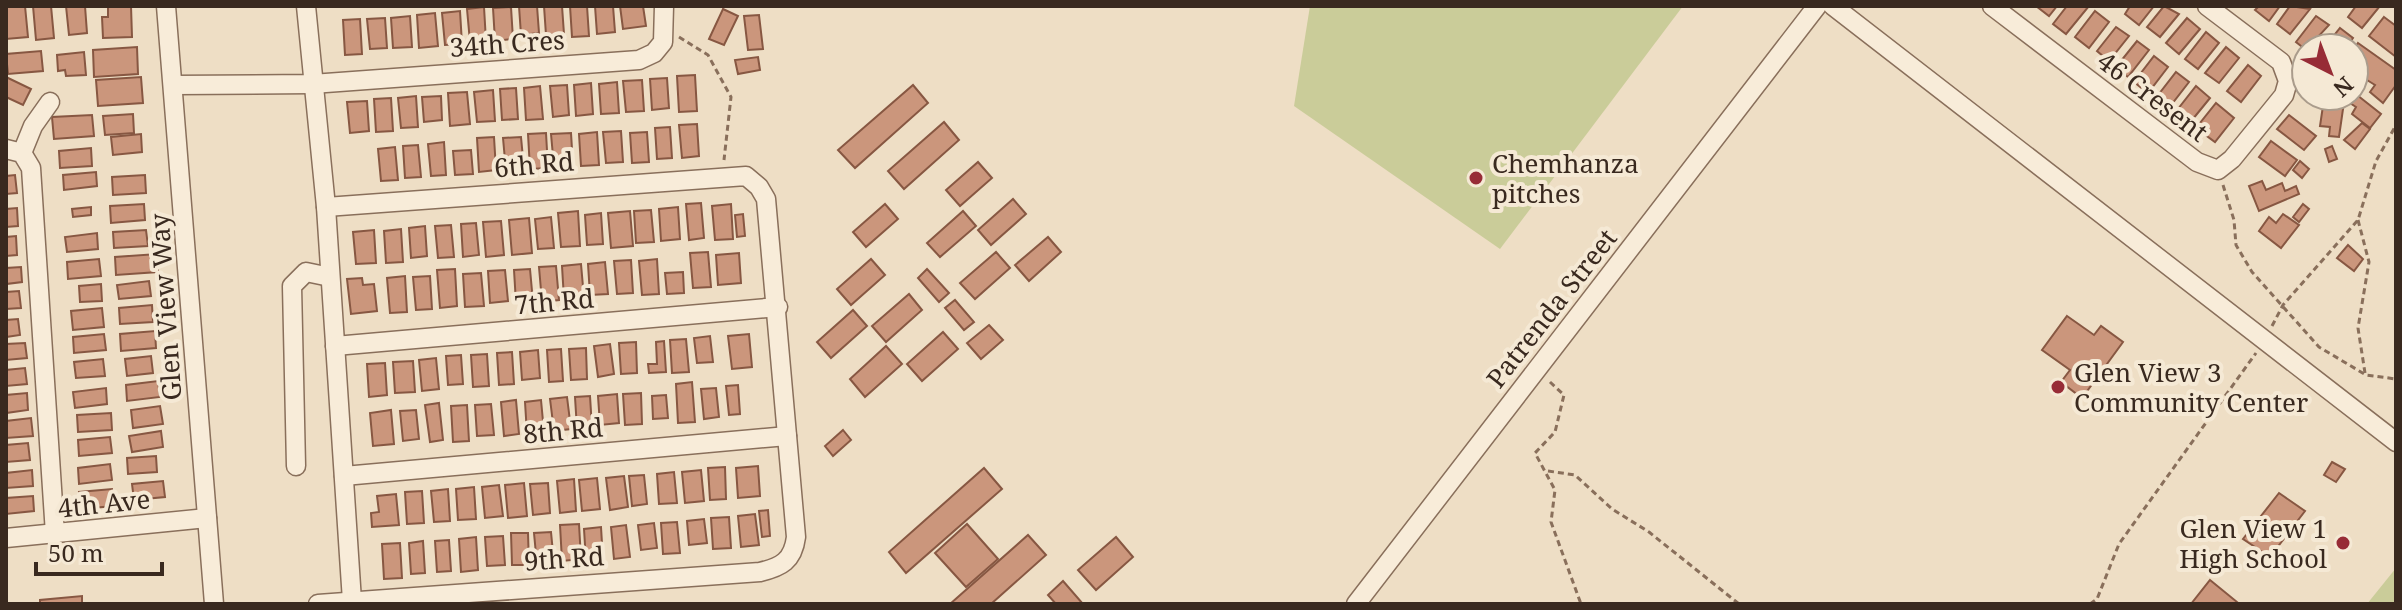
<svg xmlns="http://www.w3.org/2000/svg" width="2402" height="610" font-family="'Noto Serif',serif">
<rect width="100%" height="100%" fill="#eedec5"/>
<g fill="#cacc99">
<polygon points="1310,6 1683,6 1500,249 1294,106"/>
<polygon points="2396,568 2396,604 2367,604"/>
</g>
<g fill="#cb967c" stroke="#875742" stroke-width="2">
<polygon points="6,6 25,6 28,37 6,39"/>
<polygon points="33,6 51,6 54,38 36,40"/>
<polygon points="66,6 85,6 87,33 69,35"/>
<polygon points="108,6 131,6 132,37 103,38 102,17 108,17"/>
<polygon points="519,6 537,6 539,33 521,35"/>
<polygon points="544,6 562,6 564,34 546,35"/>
<polygon points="570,6 587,6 589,36 572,37"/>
<polygon points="595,6 613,6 615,32 597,34"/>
<polygon points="620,6 643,6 646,26 623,29"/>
<polygon points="2036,6 2057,6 2049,16"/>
<polygon points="2067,6 2089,6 2066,34 2053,24"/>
<polygon points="2130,6 2154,6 2139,25 2125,14"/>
<polygon points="2164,6 2179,14 2160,37 2147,27"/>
<polygon points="2259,6 2280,6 2269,21 2255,10"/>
<polygon points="2290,6 2310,9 2290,34 2277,24"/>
<polygon points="2356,6 2380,6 2362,28 2348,17"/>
<polygon points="484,7 486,41 470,42 467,9"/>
<polygon points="511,7 513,39 495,41 493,8"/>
<polygon points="723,9 738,16 724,45 709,39"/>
<polygon points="460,11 462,44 445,45 442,13"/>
<polygon points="2095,11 2109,22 2089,48 2075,37"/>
<polygon points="435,13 438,46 419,48 417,15"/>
<polygon points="759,15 763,49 748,50 744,16"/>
<polygon points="410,16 412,47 393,48 391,18"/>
<polygon points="2316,16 2329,25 2306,50 2296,42"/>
<polygon points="2384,17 2396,26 2396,57 2369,36"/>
<polygon points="385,18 387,48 370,49 367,19"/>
<polygon points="2187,18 2200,29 2179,54 2166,43"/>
<polygon points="360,19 362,54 345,55 343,20"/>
<polygon points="2116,27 2129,36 2109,61 2097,51"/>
<polygon points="2340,28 2353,38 2346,48 2324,48"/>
<polygon points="2206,32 2219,43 2198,69 2185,59"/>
<polygon points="2137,41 2149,50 2128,77 2116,67"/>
<polygon points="2358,43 2396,70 2396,85 2383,103 2370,92 2375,85 2354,72 2354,49"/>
<polygon points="137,47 138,74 94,77 93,50"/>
<polygon points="2226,47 2239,58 2219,83 2205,73"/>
<polygon points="41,51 43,71 8,74 6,54"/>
<polygon points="84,52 86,75 66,76 65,70 58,71 57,55"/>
<polygon points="2154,56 2168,67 2148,93 2134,82"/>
<polygon points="758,57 760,70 738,74 735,60"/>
<polygon points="2248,65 2261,76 2241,102 2227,91"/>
<polygon points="2176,72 2189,82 2168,109 2155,99"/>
<polygon points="695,75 697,111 679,112 677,76"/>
<polygon points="6,77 31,89 23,105 6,97"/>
<polygon points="141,77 143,103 98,106 96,80"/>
<polygon points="667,78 669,108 652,110 650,79"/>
<polygon points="642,80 644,111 626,112 623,81"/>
<polygon points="617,82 619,113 601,114 599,84"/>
<polygon points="591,83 593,114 576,116 574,85"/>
<polygon points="567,85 569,115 553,117 550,86"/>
<polygon points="913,85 928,103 855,168 838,150"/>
<polygon points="540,86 543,119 526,120 524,88"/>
<polygon points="2196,86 2210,98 2188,125 2174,114"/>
<polygon points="516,88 518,119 502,120 500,89"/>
<polygon points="493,90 495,121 477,122 474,92"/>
<polygon points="467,92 470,124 450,126 448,93"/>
<polygon points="2357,95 2381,114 2370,128 2352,114 2356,107 2350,103"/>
<polygon points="416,96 418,127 401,128 398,98"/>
<polygon points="441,96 442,120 424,122 422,97"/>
<polygon points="391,98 393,131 376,132 374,99"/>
<polygon points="2324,99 2344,102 2339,137 2329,136 2330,127 2320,126"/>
<polygon points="367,101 369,131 350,133 347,102"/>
<polygon points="2216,103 2234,118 2215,142 2196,128"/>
<polygon points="133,114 134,133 105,135 103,116"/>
<polygon points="92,115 94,136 54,139 52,117"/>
<polygon points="2289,115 2316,136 2304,150 2277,129"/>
<polygon points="944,122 959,140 904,189 888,171"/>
<polygon points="2362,123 2370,129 2355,149 2344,140"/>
<polygon points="697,124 699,156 682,158 679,125"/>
<polygon points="670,127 672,158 657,159 655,128"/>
<polygon points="621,131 623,162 606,163 603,132"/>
<polygon points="597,132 599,165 581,166 579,134"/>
<polygon points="647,132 649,162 632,163 630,133"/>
<polygon points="546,133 548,168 530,169 528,134"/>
<polygon points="571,133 573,165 554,167 551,134"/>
<polygon points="141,134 142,152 113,155 111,137"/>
<polygon points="494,137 496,170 479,172 477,138"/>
<polygon points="521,137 524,169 506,171 503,138"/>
<polygon points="2271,141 2297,160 2285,176 2259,157"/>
<polygon points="444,142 446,175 431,176 428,144"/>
<polygon points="418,145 421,177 405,178 403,146"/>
<polygon points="2332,146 2337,159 2329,162 2325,149"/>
<polygon points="395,147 398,180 381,181 378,149"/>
<polygon points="91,148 92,166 60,168 59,151"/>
<polygon points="471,150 473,174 455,175 453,151"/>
<polygon points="2300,161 2309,169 2302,178 2293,170"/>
<polygon points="978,162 992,178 960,206 946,190"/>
<polygon points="96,172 97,186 64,190 63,175"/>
<polygon points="15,175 17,193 6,194 6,176"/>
<polygon points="145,175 146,193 113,195 112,177"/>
<polygon points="2262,181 2266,190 2282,183 2285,191 2296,186 2299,194 2259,211 2249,186"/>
<polygon points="1013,199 1026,214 991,245 978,230"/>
<polygon points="701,203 704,238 689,240 686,204"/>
<polygon points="144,204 145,220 111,223 110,206"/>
<polygon points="731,204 733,239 715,240 712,206"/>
<polygon points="885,204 898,219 866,247 853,232"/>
<polygon points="2303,204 2309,209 2299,222 2293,217"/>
<polygon points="91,207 91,215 73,217 72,209"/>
<polygon points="678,207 680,239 661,241 659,209"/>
<polygon points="17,208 18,226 6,227 6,209"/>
<polygon points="651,210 654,242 636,243 634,211"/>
<polygon points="578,211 580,246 561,247 558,213"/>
<polygon points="630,211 633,246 611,248 608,213"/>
<polygon points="963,211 976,226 940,257 927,243"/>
<polygon points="601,213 603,244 587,245 585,215"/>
<polygon points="743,214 745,236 737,237 735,215"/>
<polygon points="2283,214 2299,225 2281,248 2259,231 2269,217 2276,223"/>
<polygon points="551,217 554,248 538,249 535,219"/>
<polygon points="529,218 532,253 512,255 509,220"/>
<polygon points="501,221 504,255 486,257 483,222"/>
<polygon points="476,223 479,255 463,257 461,224"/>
<polygon points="451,225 454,257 438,258 435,226"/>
<polygon points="425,226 427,256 411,258 409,228"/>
<polygon points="401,229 403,262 386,263 384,231"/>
<polygon points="146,230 148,246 114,248 113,232"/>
<polygon points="374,230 376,263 356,264 353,232"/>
<polygon points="97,233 98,249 67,252 65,237"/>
<polygon points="16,236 17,255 6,256 6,237"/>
<polygon points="1048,237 1061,252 1029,281 1015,265"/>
<polygon points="2348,245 2363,259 2354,271 2337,258"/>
<polygon points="708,252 711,287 693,288 690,253"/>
<polygon points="996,252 1010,268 975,299 960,283"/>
<polygon points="739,253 741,283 718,285 716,255"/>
<polygon points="157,254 158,272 116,275 115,257"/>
<polygon points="99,259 101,276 68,279 67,262"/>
<polygon points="657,259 659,294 642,295 639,261"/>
<polygon points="871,259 885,275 851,305 837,289"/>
<polygon points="631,260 633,293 617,294 614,261"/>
<polygon points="605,262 608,294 590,295 588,264"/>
<polygon points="581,264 584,298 564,299 562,266"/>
<polygon points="556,266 559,300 542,302 539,267"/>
<polygon points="21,267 22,282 6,284 6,268"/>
<polygon points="455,269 457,306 440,308 437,270"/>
<polygon points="530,269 533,302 516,303 514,270"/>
<polygon points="927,269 949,293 939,302 918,278"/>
<polygon points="505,270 508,301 490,303 488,271"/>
<polygon points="683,272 684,293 667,294 665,273"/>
<polygon points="481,273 484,306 465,307 463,274"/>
<polygon points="405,276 407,312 390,313 387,278"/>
<polygon points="430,276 432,309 416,310 413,277"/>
<polygon points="362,278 363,285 374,284 377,311 351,314 347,279"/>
<polygon points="149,281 151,296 119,299 117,285"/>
<polygon points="101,284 102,301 80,302 79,286"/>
<polygon points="19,291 21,308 6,309 6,292"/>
<polygon points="909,294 922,310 886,342 872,326"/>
<polygon points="955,300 974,322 964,330 945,308"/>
<polygon points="152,305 153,322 120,324 119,308"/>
<polygon points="102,308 104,327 73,330 71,311"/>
<polygon points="853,310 867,326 831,358 817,342"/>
<polygon points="2067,316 2094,335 2101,326 2123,342 2082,398 2061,382 2070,370 2042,350"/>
<polygon points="18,319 20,335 6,337 6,320"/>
<polygon points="989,325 1003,340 981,359 967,343"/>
<polygon points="155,331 156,348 121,351 120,334"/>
<polygon points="943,332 958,349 922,381 907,364"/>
<polygon points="104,334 106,350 74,353 73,337"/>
<polygon points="749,334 752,367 732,369 728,336"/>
<polygon points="710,336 713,362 697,363 694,338"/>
<polygon points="686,339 689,372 672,373 670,340"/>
<polygon points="664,341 666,372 649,373 648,364 657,364 656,342"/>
<polygon points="636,342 637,373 621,374 619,343"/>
<polygon points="25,343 27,358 6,360 6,344"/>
<polygon points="610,344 614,374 598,377 594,346"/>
<polygon points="886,346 902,364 865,397 850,379"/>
<polygon points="586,348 587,379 571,380 569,349"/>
<polygon points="561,349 563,381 549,382 547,350"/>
<polygon points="538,350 540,378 522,380 520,352"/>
<polygon points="512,352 514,384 499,385 497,353"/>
<polygon points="487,354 489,386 473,387 471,355"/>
<polygon points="461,355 463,384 448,385 446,356"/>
<polygon points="151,356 153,373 127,376 125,359"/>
<polygon points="436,358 439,389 422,391 419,360"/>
<polygon points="103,359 105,376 76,378 74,362"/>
<polygon points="413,361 415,392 395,393 393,362"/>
<polygon points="385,363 387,395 369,397 367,364"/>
<polygon points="25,368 27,384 6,386 6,370"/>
<polygon points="158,381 160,397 127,401 126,385"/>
<polygon points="692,382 695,422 678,423 676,384"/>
<polygon points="738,385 740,414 729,415 726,386"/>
<polygon points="106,388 107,404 75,408 73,392"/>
<polygon points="716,388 719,417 704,419 701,389"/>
<polygon points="27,393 28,410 6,413 6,395"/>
<polygon points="641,393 642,424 625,425 623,394"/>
<polygon points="617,394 619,423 600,425 598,396"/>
<polygon points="666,395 668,418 653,419 652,396"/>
<polygon points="590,396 592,428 577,429 575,397"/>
<polygon points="567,397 571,429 554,431 550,399"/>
<polygon points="516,400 519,434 504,436 501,402"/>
<polygon points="541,400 544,432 527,434 525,402"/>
<polygon points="439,403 443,440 430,442 425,405"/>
<polygon points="491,404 494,435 477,436 475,405"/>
<polygon points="467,405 469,441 453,442 451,406"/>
<polygon points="160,406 163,424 133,428 131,410"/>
<polygon points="391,410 394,444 373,446 370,413"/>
<polygon points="416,410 419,439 403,441 400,411"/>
<polygon points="111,413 112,430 78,432 77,415"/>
<polygon points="31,418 33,436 6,438 6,421"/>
<polygon points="843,430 851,440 833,456 825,446"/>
<polygon points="161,431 163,447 132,452 129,436"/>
<polygon points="110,437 112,453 79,456 78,440"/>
<polygon points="28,443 30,460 6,462 6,445"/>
<polygon points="156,456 157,472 128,474 127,458"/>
<polygon points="2332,462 2345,469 2336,482 2324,475"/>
<polygon points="110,464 112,480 79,484 78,468"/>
<polygon points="758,466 760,496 738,498 736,468"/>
<polygon points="725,467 726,499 710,500 708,468"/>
<polygon points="984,468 1002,489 906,573 889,552"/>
<polygon points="32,470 33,486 6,488 6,473"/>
<polygon points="701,470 704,501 685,503 682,472"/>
<polygon points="674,472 677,503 659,504 657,474"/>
<polygon points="644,475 647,504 632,506 629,476"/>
<polygon points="624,476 628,507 610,510 606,478"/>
<polygon points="597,478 600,509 582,511 579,480"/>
<polygon points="574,479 576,511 560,513 557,481"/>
<polygon points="163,481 165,497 134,500 132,484"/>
<polygon points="524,483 527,516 508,518 505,485"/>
<polygon points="548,483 550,513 533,515 530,484"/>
<polygon points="499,485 503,516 485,518 482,487"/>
<polygon points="474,487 476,519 458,520 456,489"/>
<polygon points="112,489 114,506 80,509 79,492"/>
<polygon points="448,489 450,521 434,522 431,491"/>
<polygon points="422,491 424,523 407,524 405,492"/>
<polygon points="2279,493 2305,511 2270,557 2243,539"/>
<polygon points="396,494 399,525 372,527 371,513 379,512 377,496"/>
<polygon points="33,496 34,511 6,514 6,498"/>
<polygon points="768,510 770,536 762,537 759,511"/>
<polygon points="755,514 759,545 741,547 738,516"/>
<polygon points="729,517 731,548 713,549 711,518"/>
<polygon points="704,519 707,543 689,545 687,521"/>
<polygon points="677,522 680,553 663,554 661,523"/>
<polygon points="654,523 657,548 641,550 638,525"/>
<polygon points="579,524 581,559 562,561 560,525"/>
<polygon points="967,524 998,559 966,587 935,553"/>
<polygon points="626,525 630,557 614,559 611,527"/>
<polygon points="601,527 603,560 586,561 584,529"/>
<polygon points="551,532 554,563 537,565 534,533"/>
<polygon points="511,533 528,533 529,565 512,565"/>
<polygon points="1028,535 1046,555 991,604 950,604"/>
<polygon points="503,536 505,565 487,566 485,537"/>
<polygon points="476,537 478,570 461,572 459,539"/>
<polygon points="1116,537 1133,557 1096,590 1078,570"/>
<polygon points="449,540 451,571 437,572 435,541"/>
<polygon points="423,541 425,573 411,574 409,543"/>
<polygon points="400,543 402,578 384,579 382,544"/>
<polygon points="2210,580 2237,602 2235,604 2191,604"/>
<polygon points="1063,581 1083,604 1056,604 1048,595"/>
<polygon points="82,596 82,604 40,604 40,600"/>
</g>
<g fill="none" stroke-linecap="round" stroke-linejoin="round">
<defs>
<g id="minor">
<polyline points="166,6 214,604"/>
<polyline points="306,6 326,207 352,601"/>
<polyline points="1833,6 2396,442"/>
<polyline points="1992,6 2197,162 2218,170 2232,159 2284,95 2288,81 2281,62 2207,6"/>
<polyline points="174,85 312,84 639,60 654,53 663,42 664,6"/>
<polyline points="6,149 22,153 31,168 55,534"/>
<polyline points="22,153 33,126 50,102"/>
<polyline points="335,346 778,307"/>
<polyline points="296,466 292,286 306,272 330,277"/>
<polyline points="344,476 787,436"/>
<polyline points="6,538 207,518"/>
<path d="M318,604L760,572C781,567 793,561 796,537L766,199L759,187L746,176L326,207"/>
<polyline points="1356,604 1817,6"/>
</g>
</defs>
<use href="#minor" stroke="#896f5b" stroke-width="21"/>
<g stroke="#896f5b" stroke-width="3" stroke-dasharray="6 4" stroke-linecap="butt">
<polyline points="679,37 708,55 731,97 724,160"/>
<polyline points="2223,185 2234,220 2236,245 2252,272 2319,347 2366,375 2396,379"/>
<polyline points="2358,220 2369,262 2358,328 2365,373"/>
<polyline points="2272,326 2283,305 2358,220 2376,161 2396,125"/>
<polyline points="1550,382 1564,395 1555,432 1535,453 1555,490 1551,522 1581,604"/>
<polyline points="1548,471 1575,475 1612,509 1649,532 1739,604"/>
<polyline points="2090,604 2097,599 2119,544 2256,353"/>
</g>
<use href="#minor" stroke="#f8ecd9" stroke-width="18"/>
</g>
<g fill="#972c36" stroke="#f5e9d5" stroke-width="3">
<circle cx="1476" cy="178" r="8"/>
<circle cx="2058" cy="387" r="8"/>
<circle cx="2343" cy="543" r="8"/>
</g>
<g text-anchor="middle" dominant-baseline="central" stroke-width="8" stroke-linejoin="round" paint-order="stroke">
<g font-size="26" fill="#39291f" stroke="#f5e9d5">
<text transform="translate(507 43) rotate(-4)">34th Cres</text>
<text transform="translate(2153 96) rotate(37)">46 Cresent</text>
<text transform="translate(534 164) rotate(-5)">6th Rd</text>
<text transform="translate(554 301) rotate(-5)">7th Rd</text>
<text transform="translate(165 307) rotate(-94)">Glen View Way</text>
<text transform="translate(1551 308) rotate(-52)">Patrenda Street</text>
<text transform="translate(563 430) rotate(-5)">8th Rd</text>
<text transform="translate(104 503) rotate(-6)">4th Ave</text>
<text transform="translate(564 558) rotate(-4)">9th Rd</text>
</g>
<g font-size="26" fill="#39291f" stroke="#f5e9d5" text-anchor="start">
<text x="1492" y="163">Chemhanza<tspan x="1492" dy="30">pitches</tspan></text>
<text x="2074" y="372">Glen View 3<tspan x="2074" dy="30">Community Center</tspan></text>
<text x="2327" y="528" text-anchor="end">Glen View 1<tspan x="2327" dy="30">High School</tspan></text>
</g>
</g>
<rect width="2402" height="610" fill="none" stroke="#39291f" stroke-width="16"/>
<g transform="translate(2330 72) rotate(138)"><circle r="38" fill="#f5e9d5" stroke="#aa9c8c" stroke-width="2"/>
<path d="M0-6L14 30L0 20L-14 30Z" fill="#972c36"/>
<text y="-12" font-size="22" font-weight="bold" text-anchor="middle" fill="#39291f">N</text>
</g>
<path d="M36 562v12h126v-12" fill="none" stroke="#39291f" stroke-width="4"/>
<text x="48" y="562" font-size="24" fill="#39291f" stroke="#f5e9d5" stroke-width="6" paint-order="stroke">50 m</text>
</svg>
